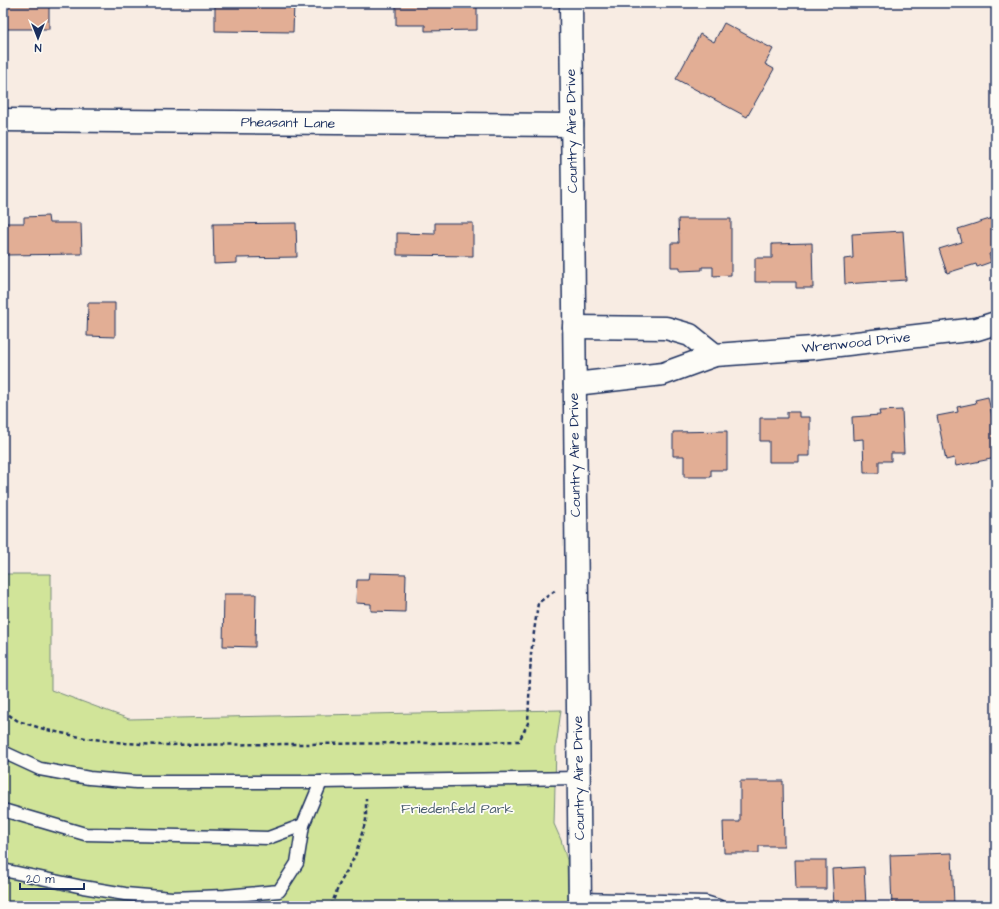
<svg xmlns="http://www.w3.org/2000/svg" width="999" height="909" font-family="'Architects Daughter',sans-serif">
<rect width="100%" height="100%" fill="#f8ece3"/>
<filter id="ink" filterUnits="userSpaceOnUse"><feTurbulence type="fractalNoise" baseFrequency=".025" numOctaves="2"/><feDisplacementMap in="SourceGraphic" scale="8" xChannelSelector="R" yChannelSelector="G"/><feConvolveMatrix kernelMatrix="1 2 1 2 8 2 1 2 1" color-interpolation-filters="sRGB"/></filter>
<g filter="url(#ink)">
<polygon fill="#d1e499" stroke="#768a7c" points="3,574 51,574 51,690 129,719 561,710 556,747 554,824 561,840 567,860 568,906 3,906"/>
<g fill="#e2ae95" stroke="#1b2f5e">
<rect x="3" y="3" width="46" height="26"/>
<polygon points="235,3 294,3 293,32 215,31 215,4 235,4"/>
<polygon points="396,3 477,3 477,30 425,31 425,25 396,25"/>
<polygon points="724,23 773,49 765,64 774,69 747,117 676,79 700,34 714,42"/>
<polygon points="48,216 49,223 81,223 82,254 5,255 5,223 24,223 24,217"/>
<polygon points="993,218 996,229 996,252 989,254 991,262 977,267 976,264 947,273 939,249 962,242 958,229"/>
<polygon points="678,219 731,219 731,275 713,276 713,267 702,267 702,270 680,271 680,267 671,267 671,243 679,243"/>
<polygon points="296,223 297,257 237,258 237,263 214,264 213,224"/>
<polygon points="435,223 473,223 473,256 397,255 397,233 435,234"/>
<polygon points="903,231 906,280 845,284 844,259 853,258 852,234"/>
<polygon points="812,243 813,288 796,288 796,282 755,282 755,258 772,258 772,244"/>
<polygon points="88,303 115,303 115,337 87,336"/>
<polygon points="988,397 996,435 996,458 956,466 954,458 946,460 937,416 958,412 957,407 976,403 975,400"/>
<polygon points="902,410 904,453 891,453 891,461 879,461 879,473 864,473 863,439 853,440 852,417 880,415 879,411"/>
<polygon points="787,412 799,412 799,417 810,417 810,456 799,456 799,462 769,462 769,441 760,441 760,418 787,418"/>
<polygon points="727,431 727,470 711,470 711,477 684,477 684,456 673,456 673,432"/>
<polygon points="369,573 406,574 405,612 371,611 371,604 356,603 357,580 368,580"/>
<polygon points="224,594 256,594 255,647 223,646"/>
<polygon points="740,781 783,781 784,846 759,846 759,853 724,853 723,822 740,822"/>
<polygon points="952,853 954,906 892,906 890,855"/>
<polygon points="795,860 826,860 826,889 796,889"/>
<polygon points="864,867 866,906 834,906 832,869"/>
</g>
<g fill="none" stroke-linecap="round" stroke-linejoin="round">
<defs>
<g id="service">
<polyline points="3,752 40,769 89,778 136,782 321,782 578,778"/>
<polyline points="3,810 85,834 268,838 303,825"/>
<polyline points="3,870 83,887 125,894 172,898 225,896 279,891 297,863 303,825 321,782"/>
<polyline points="580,899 705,902 718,906"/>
</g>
<g id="minor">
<polyline points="571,3 580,906"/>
<polyline points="3,120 572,125"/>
<polyline points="574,327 666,328 690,335 715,355"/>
<polyline points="575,384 663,374 715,355 813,348 977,329 996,323"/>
</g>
</defs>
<use href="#service" stroke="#1b2f5e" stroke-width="15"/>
<use href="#minor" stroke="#1b2f5e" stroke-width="25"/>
<g stroke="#1b2f5e" stroke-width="2.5" stroke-dasharray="4 3" stroke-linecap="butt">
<polyline points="3,711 18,721 47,730 85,738 125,743 159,745 433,743 519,741 528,723 531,654 538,603 556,590"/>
<polyline points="331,906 339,885 355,856 366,820 366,798"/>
</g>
<use href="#service" stroke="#fdfcf7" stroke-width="12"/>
<use href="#minor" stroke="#fdfcf7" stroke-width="22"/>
</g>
</g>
<g text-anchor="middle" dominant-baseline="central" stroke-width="3.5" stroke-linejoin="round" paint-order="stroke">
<g font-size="14" fill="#1b2f5e" stroke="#fdfcf7">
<text transform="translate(288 123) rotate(1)">Pheasant Lane</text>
<text transform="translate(572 131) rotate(-91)">Country Aire Drive</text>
<text transform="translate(856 343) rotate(-6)">Wrenwood Drive</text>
<text transform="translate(575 455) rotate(-91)">Country Aire Drive</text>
<text transform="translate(579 778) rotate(-91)">Country Aire Drive</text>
</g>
<g font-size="14" fill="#485c6d" stroke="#fdfcf7">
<text x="457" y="809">Friedenfeld Park</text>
</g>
</g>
<rect width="999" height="909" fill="none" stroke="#fdfcf7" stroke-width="16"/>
<rect x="8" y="8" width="983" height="893" fill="none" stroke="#1b2f5e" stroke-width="1.5" filter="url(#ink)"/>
<g transform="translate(38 38) rotate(180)" stroke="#fdfcf7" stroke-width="3" paint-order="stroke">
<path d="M0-3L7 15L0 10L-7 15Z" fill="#1b2f5e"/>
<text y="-6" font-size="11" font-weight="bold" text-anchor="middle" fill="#1b2f5e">N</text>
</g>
<path d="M20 883v6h64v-6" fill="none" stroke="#1b2f5e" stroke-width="2"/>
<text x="26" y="883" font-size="12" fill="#1b2f5e" stroke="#fdfcf7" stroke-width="3" paint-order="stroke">20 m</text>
</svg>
